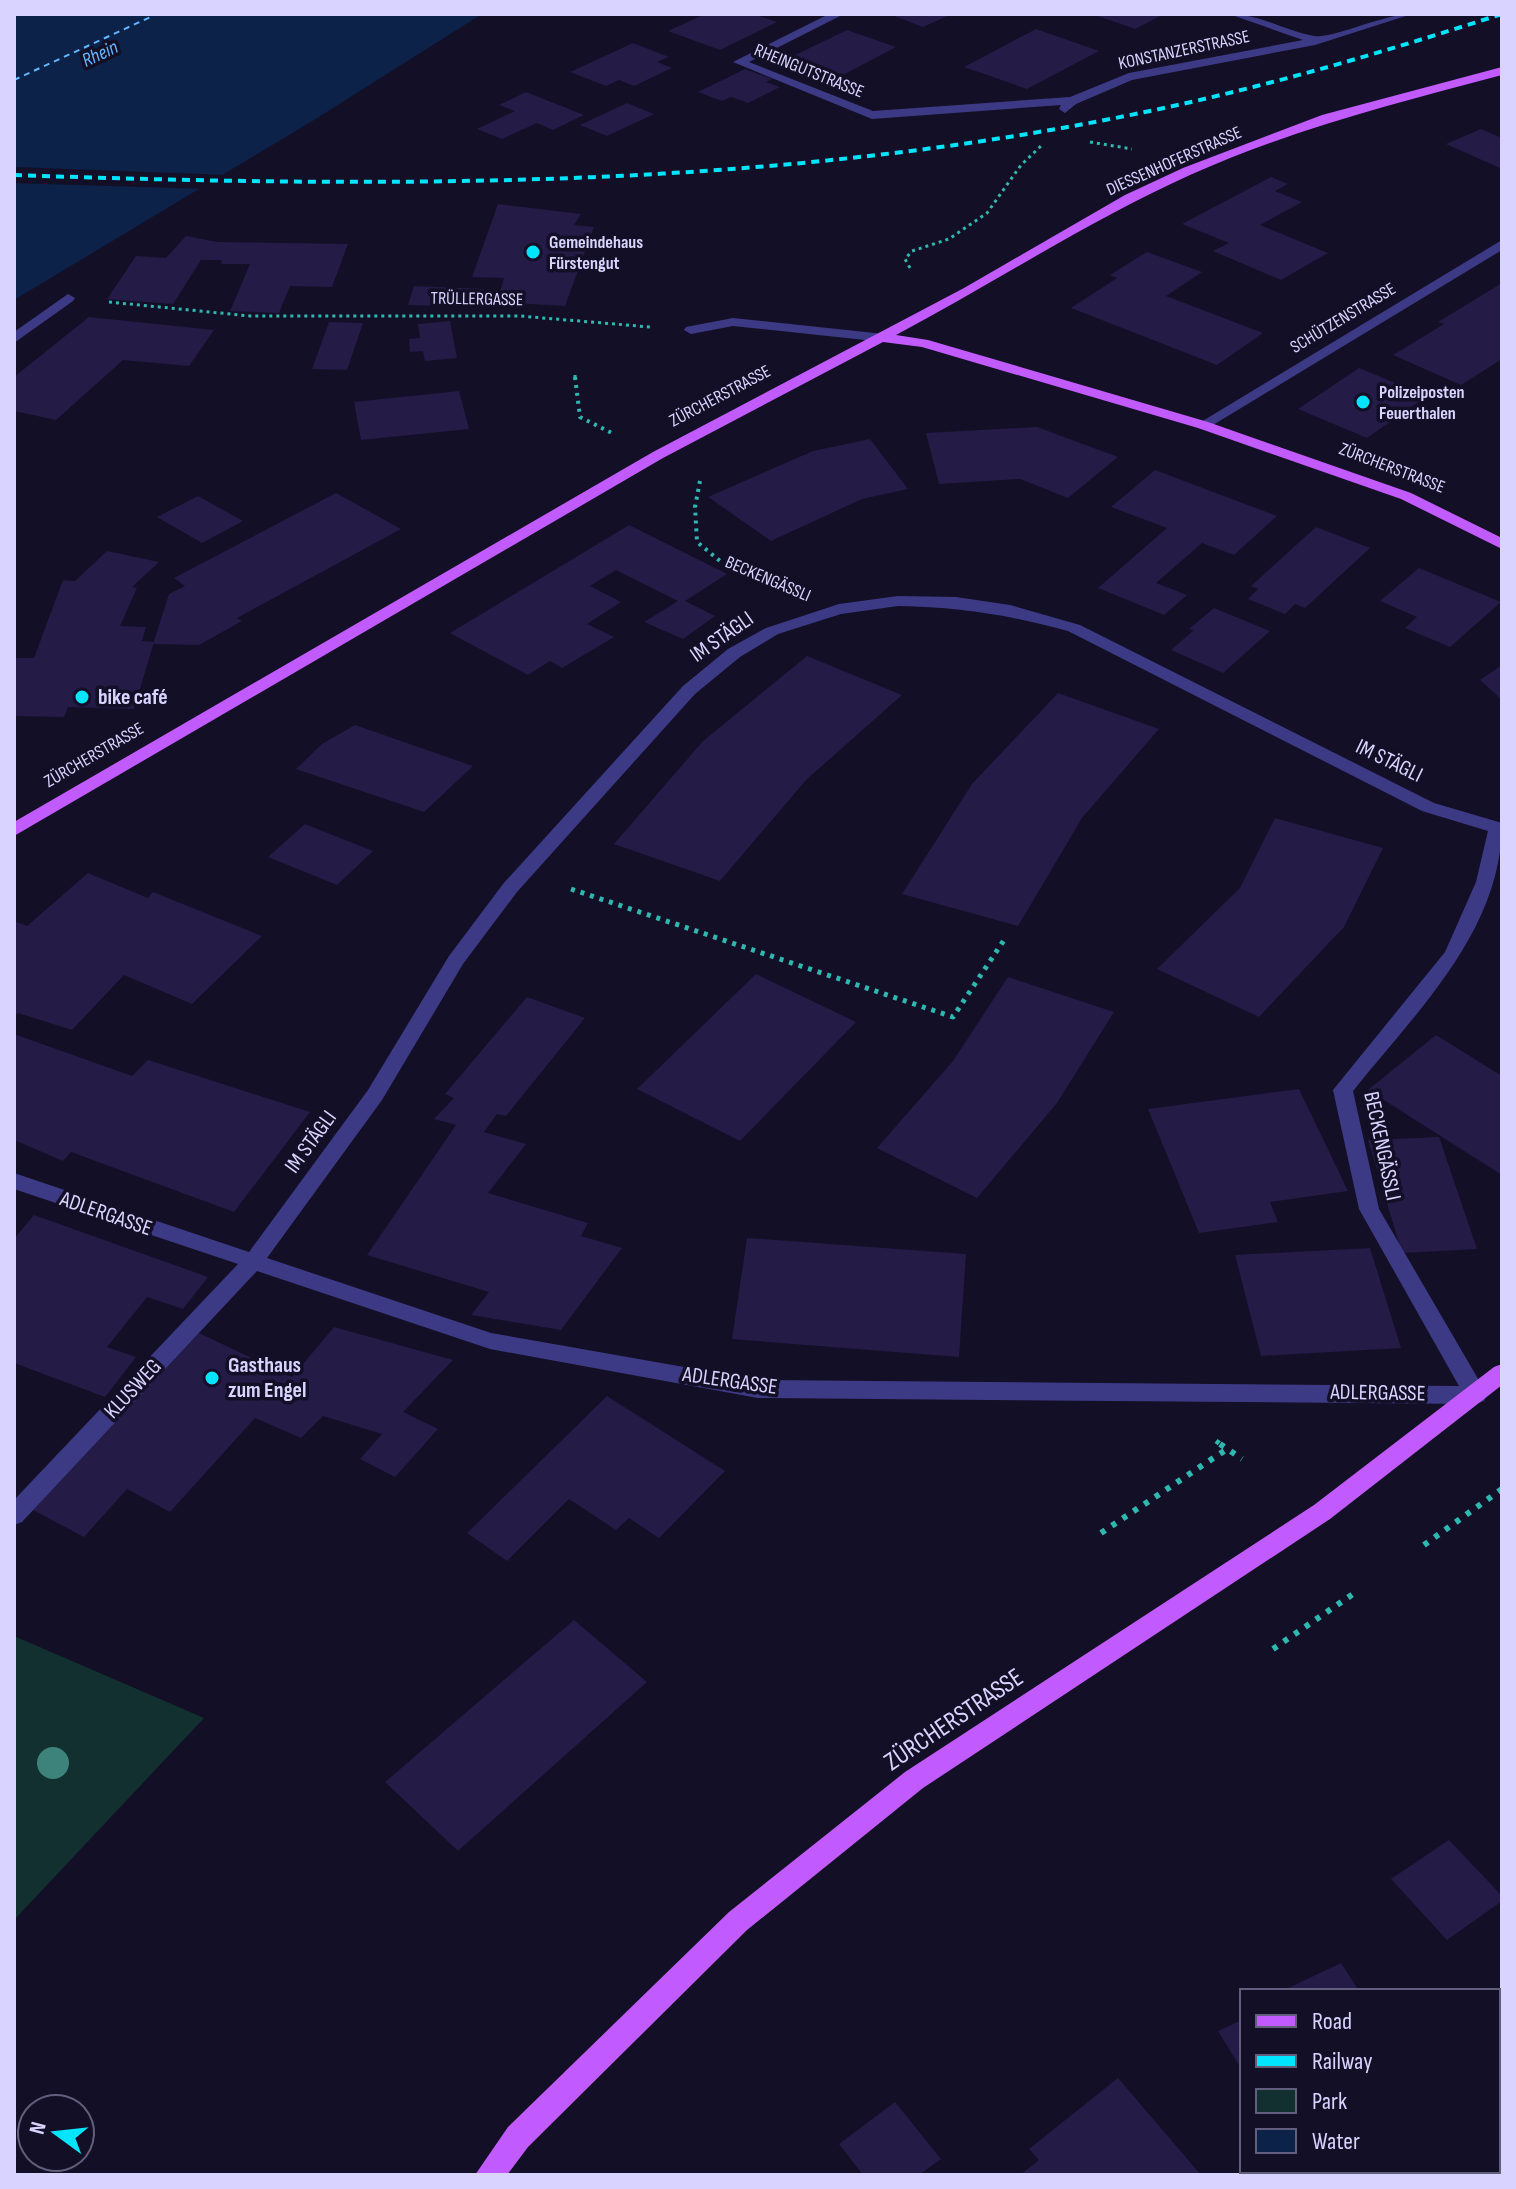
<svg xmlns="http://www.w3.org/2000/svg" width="1516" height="2189" font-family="'Sofia Sans Condensed',sans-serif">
<rect width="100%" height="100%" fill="#130f26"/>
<polygon fill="#12302f" points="14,1636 204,1718 14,1920"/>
<polygon fill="#0c2248" points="14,14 482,14 314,120 14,300"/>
<polygon fill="#130f26" points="14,167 230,175 207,189 14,183"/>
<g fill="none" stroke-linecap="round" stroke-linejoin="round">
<polyline stroke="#62b6ff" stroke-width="2" stroke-dasharray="6 5" stroke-linecap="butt" points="14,80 157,14"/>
</g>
<g fill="#241b47">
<polygon points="705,14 753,14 777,22 720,50 668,31"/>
<polygon points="889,14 952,14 923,27"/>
<polygon points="1092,14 1164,14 1135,29"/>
<polygon points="1036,29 1099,51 1027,89 964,67"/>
<polygon points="847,30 896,47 843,75 793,56"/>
<polygon points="633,43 669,57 657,62 672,68 634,86 619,80 606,86 570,72"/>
<polygon points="745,69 772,79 766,82 780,87 748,103 731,97 722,101 698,92"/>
<polygon points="526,92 584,115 553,130 537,123 502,139 477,129 515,111 499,105"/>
<polygon points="627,103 654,114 607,136 580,125"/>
<polygon points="1481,129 1502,138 1502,169 1446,144"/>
<polygon points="1271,177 1288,184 1275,191 1302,202 1260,225 1328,253 1281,280 1213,251 1229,243 1182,224"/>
<polygon points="498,204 581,214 574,225 594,227 565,306 497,302 504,278 472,277"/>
<polygon points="186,236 217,242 348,244 332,287 290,286 279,313 230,311 250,264 221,264 222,260 201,260 173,304 107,299 136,256 166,258"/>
<polygon points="1147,252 1202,272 1166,296 1263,333 1217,365 1071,308 1117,278 1110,275"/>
<polygon points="1502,283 1502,359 1461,385 1393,355 1444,324 1438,322"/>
<polygon points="414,286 484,289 478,307 408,305"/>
<polygon points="89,317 214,330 189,366 123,360 56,420 14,411 14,377"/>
<polygon points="450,321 457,358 425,361 423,351 410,352 409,339 420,338 418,324"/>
<polygon points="329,322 363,323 347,370 312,369"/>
<polygon points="1359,368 1427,396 1367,438 1298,409"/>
<polygon points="459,391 469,429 361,440 354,402"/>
<polygon points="1037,427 1118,457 1068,498 1020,479 939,484 926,433"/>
<polygon points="870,439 908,489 862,499 771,541 708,497 813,451"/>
<polygon points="1155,470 1277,516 1234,555 1202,543 1156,583 1187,595 1164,615 1098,588 1167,528 1111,507"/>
<polygon points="336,493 401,529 237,618 242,621 199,645 153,644 169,594 185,586 174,578"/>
<polygon points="198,496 243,521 202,543 157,517"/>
<polygon points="629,525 727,574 685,601 715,616 683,639 644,622 678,601 616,570 590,586 621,602 587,624 614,637 562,668 550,661 528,675 450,633"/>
<polygon points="1316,527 1370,548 1305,608 1295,604 1285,614 1248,599 1258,589 1251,586"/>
<polygon points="107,551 159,562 132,587 137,588 120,626 146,627 142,641 154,642 134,709 68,707 64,717 14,716 14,658 34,658 63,580 75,581"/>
<polygon points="1419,568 1501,602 1450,647 1405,628 1417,617 1380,601"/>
<polygon points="1214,608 1270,631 1223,673 1171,650 1194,630 1189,629"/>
<polygon points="807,656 902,695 806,780 720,881 614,844 703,741"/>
<polygon points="1502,665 1502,700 1480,680"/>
<polygon points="1058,693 1159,729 1082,818 1018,926 902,894 972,784"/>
<polygon points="355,725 473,766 424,812 296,769 322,744"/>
<polygon points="1275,818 1383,848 1344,927 1259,1017 1157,969 1240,888"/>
<polygon points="305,824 373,851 337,885 268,857"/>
<polygon points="88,873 148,898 153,892 262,936 192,1004 124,975 72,1030 18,1013 14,1017 14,921 27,926"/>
<polygon points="756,974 856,1022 740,1141 637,1089"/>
<polygon points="1008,977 1114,1012 1057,1103 977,1198 877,1148 953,1061"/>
<polygon points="527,997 585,1018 506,1116 497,1114 484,1132 526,1144 488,1193 588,1223 581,1236 622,1248 561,1330 471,1315 489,1292 367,1255 456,1125 434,1119 454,1098 445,1094"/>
<polygon points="14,1034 132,1076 148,1060 310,1112 234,1212 71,1152 63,1161 14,1140"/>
<polygon points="1436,1035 1502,1076 1502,1175 1368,1090"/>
<polygon points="1299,1089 1348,1191 1270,1202 1278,1222 1199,1233 1148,1109"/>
<polygon points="1439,1137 1477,1249 1402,1253 1368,1140"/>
<polygon points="34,1215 208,1277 183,1309 147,1297 107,1347 136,1357 105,1397 14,1363 14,1239"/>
<polygon points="747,1238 966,1254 959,1357 732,1339"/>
<polygon points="1370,1248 1401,1348 1261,1356 1235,1255"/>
<polygon points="334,1327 453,1360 403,1412 438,1429 395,1477 360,1459 382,1434 323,1416 301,1438 255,1418 170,1512 127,1489 84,1537 33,1510 199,1333 292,1377"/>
<polygon points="607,1396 725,1471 659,1538 629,1518 616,1530 569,1499 507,1561 467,1533"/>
<polygon points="574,1620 647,1682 458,1851 385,1782"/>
<polygon points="1449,1840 1502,1896 1502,1901 1447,1940 1391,1879"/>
<polygon points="1341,1963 1359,1991 1282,1991"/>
<polygon points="1242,2020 1242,2070 1218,2031"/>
<polygon points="1118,2078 1201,2175 1020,2175 1039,2160 1029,2149"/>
<polygon points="895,2102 941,2159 919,2175 863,2175 839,2144"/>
</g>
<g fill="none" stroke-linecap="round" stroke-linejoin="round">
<g stroke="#2fb8b0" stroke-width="3" stroke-dasharray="3 4" stroke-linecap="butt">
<polyline points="1090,142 1132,149"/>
<polyline points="910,268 905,259 912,251 949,239 987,213 1021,165 1041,146"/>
<polyline points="109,302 250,316 520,316 650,327"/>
<polyline points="575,375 575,379"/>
</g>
<g stroke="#2fb8b0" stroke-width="4" stroke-dasharray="3 5" stroke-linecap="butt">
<polyline points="575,377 580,417 612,433"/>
<polyline points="700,481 695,507 697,542 720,561 778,584"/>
</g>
<g stroke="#2fb8b0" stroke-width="5" stroke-dasharray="4 6" stroke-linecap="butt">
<polyline points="571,889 953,1017 1004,940"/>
<polyline points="1216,1441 1223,1446"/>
</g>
<g stroke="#2fb8b0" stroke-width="6" stroke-dasharray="5 8" stroke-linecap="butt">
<polyline points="1220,1444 1242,1459"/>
<polyline points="1101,1533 1227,1449"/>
<polyline points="1424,1545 1502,1489"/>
<polyline points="1273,1649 1353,1594"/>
</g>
<polygon fill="#3d3a85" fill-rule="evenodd" points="733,318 884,334 891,338 884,342 733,326 691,334 684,330 686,327"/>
<g fill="#3d3a85" fill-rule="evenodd">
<path d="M829,14H844L749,62L873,111L1070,97L1129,73L1303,40L1229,14C1260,14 1285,31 1314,36C1333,39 1383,14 1412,14L1315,45L1132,80L1076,104L1065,113L1059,109L1061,105L872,119L733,62Z"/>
<polygon points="1502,240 1502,250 1208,428 1198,428 1196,425"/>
<polygon points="68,294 75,298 73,301 14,343 14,332"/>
<path d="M898,596L956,597L1010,605L1080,625L1434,803L1502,823C1502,931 1416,1012 1353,1091L1379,1209L1484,1389L1487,1395L1484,1401L1476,1404L758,1398L490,1349L257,1271L22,1522L14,1525V1500L238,1264L14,1189V1173L249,1252L368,1090L449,956L503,884L683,686L728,649L766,628L839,604ZM898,606C960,607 1009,615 1068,631L1422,811L1488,831L1476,882L1445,952L1333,1090L1359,1209L1459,1386L758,1380L491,1333L267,1258L382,1100L463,964L517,892L695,694L740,657L778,634L841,614Z"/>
</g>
<g fill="#c25bff" fill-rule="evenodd">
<path d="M1502,67V75C1396,103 1290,130 1190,175C1088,221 994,283 896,335L928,340L1208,422L1411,493L1502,538V549L1401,499L1198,428L922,347L883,342L663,458L14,836V822L653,452L964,288L1125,195L1183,168L1322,115Z"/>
<polygon points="1502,1364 1502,1385 1330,1519 923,1788 747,1930 528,2147 507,2175 475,2175 508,2127 729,1912 905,1772 1314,1505 1494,1367"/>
</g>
<path stroke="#00e5ff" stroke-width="4" stroke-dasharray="8 6" stroke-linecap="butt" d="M14,175C394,188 770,190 1145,112C1266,87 1384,52 1502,14"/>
</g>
<circle fill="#3d827b" cx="53" cy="1763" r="16"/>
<g fill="#00e5ff" stroke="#130f26" stroke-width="3">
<circle cx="533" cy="252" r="8"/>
<circle cx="1363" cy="402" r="8"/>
<circle cx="82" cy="697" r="8"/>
<circle cx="212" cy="1378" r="8"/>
</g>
<g text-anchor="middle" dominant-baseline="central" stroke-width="7" stroke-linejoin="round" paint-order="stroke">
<g font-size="18" fill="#d9d4ff" stroke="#130f26">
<text transform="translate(1184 50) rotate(-12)">KONSTANZERSTRASSE</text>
<text transform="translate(809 71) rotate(22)">RHEINGUTSTRASSE</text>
<text transform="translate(1174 161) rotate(-24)">DIESSENHOFERSTRASSE</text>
<text transform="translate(477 299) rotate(1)">TRÜLLERGASSE</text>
<text transform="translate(1343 318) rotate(-31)">SCHÜTZENSTRASSE</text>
<text transform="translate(720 396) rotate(-28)">ZÜRCHERSTRASSE</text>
<text transform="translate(1392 468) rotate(21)">ZÜRCHERSTRASSE</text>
<text transform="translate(768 579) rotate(23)">BECKENGÄSSLI</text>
<text transform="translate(94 755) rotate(-30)">ZÜRCHERSTRASSE</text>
</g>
<g font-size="18" font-weight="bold" fill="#d9d4ff" stroke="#130f26" text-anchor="start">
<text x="549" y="242">Gemeindehaus<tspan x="549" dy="21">Fürstengut</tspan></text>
<text x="1379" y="392">Polizeiposten<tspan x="1379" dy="21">Feuerthalen</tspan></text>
</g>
<g font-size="20" font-style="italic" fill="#62b6ff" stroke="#130f26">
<text transform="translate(100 54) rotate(-25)">Rhein</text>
</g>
<g font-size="22" fill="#d9d4ff" stroke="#130f26">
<text transform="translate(722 637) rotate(-35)">IM STÄGLI</text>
<text transform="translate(1389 761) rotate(26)">IM STÄGLI</text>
<text transform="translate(311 1142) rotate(-54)">IM STÄGLI</text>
<text transform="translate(1382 1146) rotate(78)">BECKENGÄSSLI</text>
<text transform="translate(106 1214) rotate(19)">ADLERGASSE</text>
<text transform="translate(730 1381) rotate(8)">ADLERGASSE</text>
<text transform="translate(133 1389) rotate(-47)">KLUSWEG</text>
<text transform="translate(1378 1393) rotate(1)">ADLERGASSE</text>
</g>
<g font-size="22" font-weight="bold" fill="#d9d4ff" stroke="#130f26" text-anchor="start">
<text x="98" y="697">bike café</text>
<text x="228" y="1365">Gasthaus<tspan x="228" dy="25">zum Engel</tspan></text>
</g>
<g font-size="26" fill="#d9d4ff" stroke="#130f26">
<text transform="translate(954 1720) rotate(-34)">ZÜRCHERSTRASSE</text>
</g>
</g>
<rect width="1516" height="2189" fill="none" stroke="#d9d4ff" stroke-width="32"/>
<rect x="1240" y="1989" width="260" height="184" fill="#130f26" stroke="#625e7d" stroke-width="2"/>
<rect x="1256" y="2015" width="40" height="12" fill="#c25bff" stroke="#625e7d" stroke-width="2"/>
<text x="1312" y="2029" font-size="24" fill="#d9d4ff">Road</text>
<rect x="1256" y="2055" width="40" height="12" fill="#00e5ff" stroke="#625e7d" stroke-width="2"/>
<text x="1312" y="2069" font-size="24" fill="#d9d4ff">Railway</text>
<rect x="1256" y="2089" width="40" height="24" fill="#12302f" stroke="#625e7d" stroke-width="2"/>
<text x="1312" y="2109" font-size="24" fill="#d9d4ff">Park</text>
<rect x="1256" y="2129" width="40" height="24" fill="#0c2248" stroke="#625e7d" stroke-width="2"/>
<text x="1312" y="2149" font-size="24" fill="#d9d4ff">Water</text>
<g transform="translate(56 2133) rotate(285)"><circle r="38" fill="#130f26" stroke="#625e7d" stroke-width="2"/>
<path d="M0-6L14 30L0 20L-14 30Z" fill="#00e5ff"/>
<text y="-12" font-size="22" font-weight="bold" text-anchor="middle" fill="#d9d4ff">N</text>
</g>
</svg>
